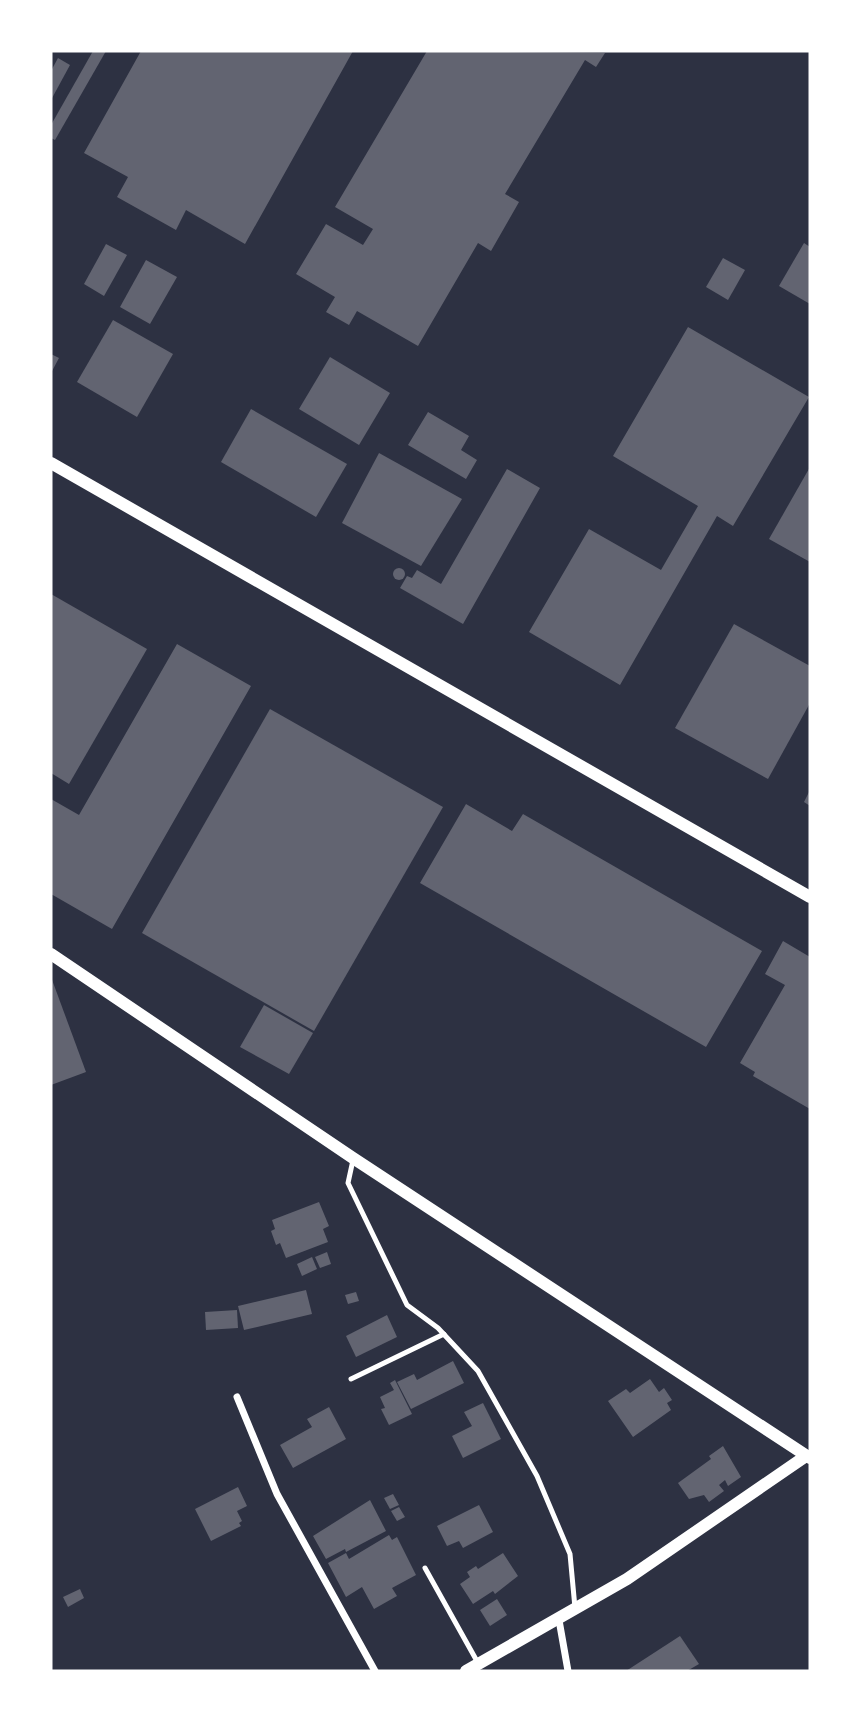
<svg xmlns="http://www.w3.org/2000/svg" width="861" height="1722" font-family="'Golos Text',sans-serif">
<rect width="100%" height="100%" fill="#2d3142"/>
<g fill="#626471">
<polygon points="93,51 106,51 55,140 51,138 51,125"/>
<polygon points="141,51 353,51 245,244 186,210 176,230 117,197 128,177 84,153"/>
<polygon points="427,51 605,53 596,67 585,60 505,194 519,202 491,251 478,243 418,346 357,311 349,325 326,312 335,297 296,274 326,224 363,245 373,229 335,207"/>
<polygon points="58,58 70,65 51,100 51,71"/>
<polygon points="804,243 810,247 810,304 779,286"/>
<polygon points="106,244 127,255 104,296 84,284"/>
<polygon points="723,258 745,270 728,300 706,287"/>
<polygon points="146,260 177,277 150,324 120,307"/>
<polygon points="113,320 173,354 137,417 77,382"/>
<polygon points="688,327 809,397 733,526 717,516 620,685 529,632 589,529 661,570 698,506 613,456"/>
<polygon points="51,354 59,358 51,373"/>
<polygon points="330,357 390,393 359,445 299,409"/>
<polygon points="251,409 347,464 316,517 221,462"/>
<polygon points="428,412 469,436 461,450 477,460 466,479 408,445"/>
<polygon points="379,453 462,499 421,566 342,523"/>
<polygon points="810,467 810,562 769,539"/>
<polygon points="507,469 540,488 463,624 400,588 407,576 412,578 417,570 441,584"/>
<circle cx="399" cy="574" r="6"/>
<polygon points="51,594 147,649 69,784 51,773"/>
<polygon points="734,624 810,666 810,703 768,779 675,728"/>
<polygon points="177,644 251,686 112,929 51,894 51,799 79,815"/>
<polygon points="270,709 443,807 314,1031 142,933"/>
<polygon points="810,790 810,806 804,802"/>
<polygon points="466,804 512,831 523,814 762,951 706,1047 420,883"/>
<polygon points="783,941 810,957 810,1109 753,1076 755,1072 740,1063 785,985 765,974"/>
<polygon points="51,977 86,1072 51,1085"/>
<polygon points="264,1005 313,1033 289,1074 240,1047"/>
<polygon points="319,1202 329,1226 323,1229 328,1242 286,1258 280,1243 276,1245 271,1231 275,1229 272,1220"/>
<polygon points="327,1252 331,1264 320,1268 315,1257"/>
<polygon points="312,1257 317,1269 302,1276 297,1264"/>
<polygon points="306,1290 312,1314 244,1330 238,1306"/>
<polygon points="356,1292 359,1301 348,1304 345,1295"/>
<polygon points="237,1310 238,1328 206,1330 205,1312"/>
<polygon points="387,1315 397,1337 356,1357 346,1336"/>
<polygon points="453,1361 464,1383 411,1409 397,1382 414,1374 417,1380"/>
<polygon points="650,1379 659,1392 664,1388 672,1400 667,1403 671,1410 633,1437 608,1401 626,1389 630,1393"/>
<polygon points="395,1380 412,1414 389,1425 381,1409 385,1408 380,1397 394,1390 390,1383"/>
<polygon points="483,1403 501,1439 463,1458 452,1436 472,1426 464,1412"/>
<polygon points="329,1407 346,1439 293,1468 280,1445 312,1427 307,1419"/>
<polygon points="723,1446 741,1477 728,1486 725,1480 719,1485 724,1491 709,1502 704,1495 689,1499 678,1483 711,1459 709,1456"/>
<polygon points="238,1487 247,1506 237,1511 242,1521 239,1523 241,1526 211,1541 195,1509"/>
<polygon points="393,1494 399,1505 390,1509 384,1498"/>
<polygon points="370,1500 386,1531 346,1552 345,1549 326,1559 313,1536"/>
<polygon points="479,1505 493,1532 463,1548 459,1541 447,1546 437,1526"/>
<polygon points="399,1507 405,1517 397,1521 391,1511"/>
<polygon points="389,1535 392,1540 397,1537 416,1575 392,1588 397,1596 374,1609 362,1587 346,1597 328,1563 346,1553 349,1559"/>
<polygon points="503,1553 518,1576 495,1594 493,1591 473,1604 460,1584 470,1577 467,1572 476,1566 478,1569"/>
<polygon points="80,1589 84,1598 68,1607 63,1597"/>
<polygon points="497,1599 507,1615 490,1626 480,1610"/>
<polygon points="680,1636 699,1664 687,1671 626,1671"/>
</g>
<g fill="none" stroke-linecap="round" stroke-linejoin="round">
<g stroke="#fff" stroke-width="5">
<polyline points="353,1160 348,1183 407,1305 438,1328 478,1371 537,1476 570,1554 575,1608"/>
<polyline points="351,1379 444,1334"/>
<polyline points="425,1568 478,1663"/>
</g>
<g stroke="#fff" stroke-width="7">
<polyline points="237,1397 277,1494 375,1671"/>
<polyline points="559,1620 568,1671"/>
</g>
<g stroke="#fff" stroke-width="12">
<polyline points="51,463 810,897"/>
<polyline points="51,954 353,1158 810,1458"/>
<polyline points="466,1671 627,1579 806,1456"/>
</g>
</g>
<rect width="861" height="1722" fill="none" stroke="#ffffff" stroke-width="105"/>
</svg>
